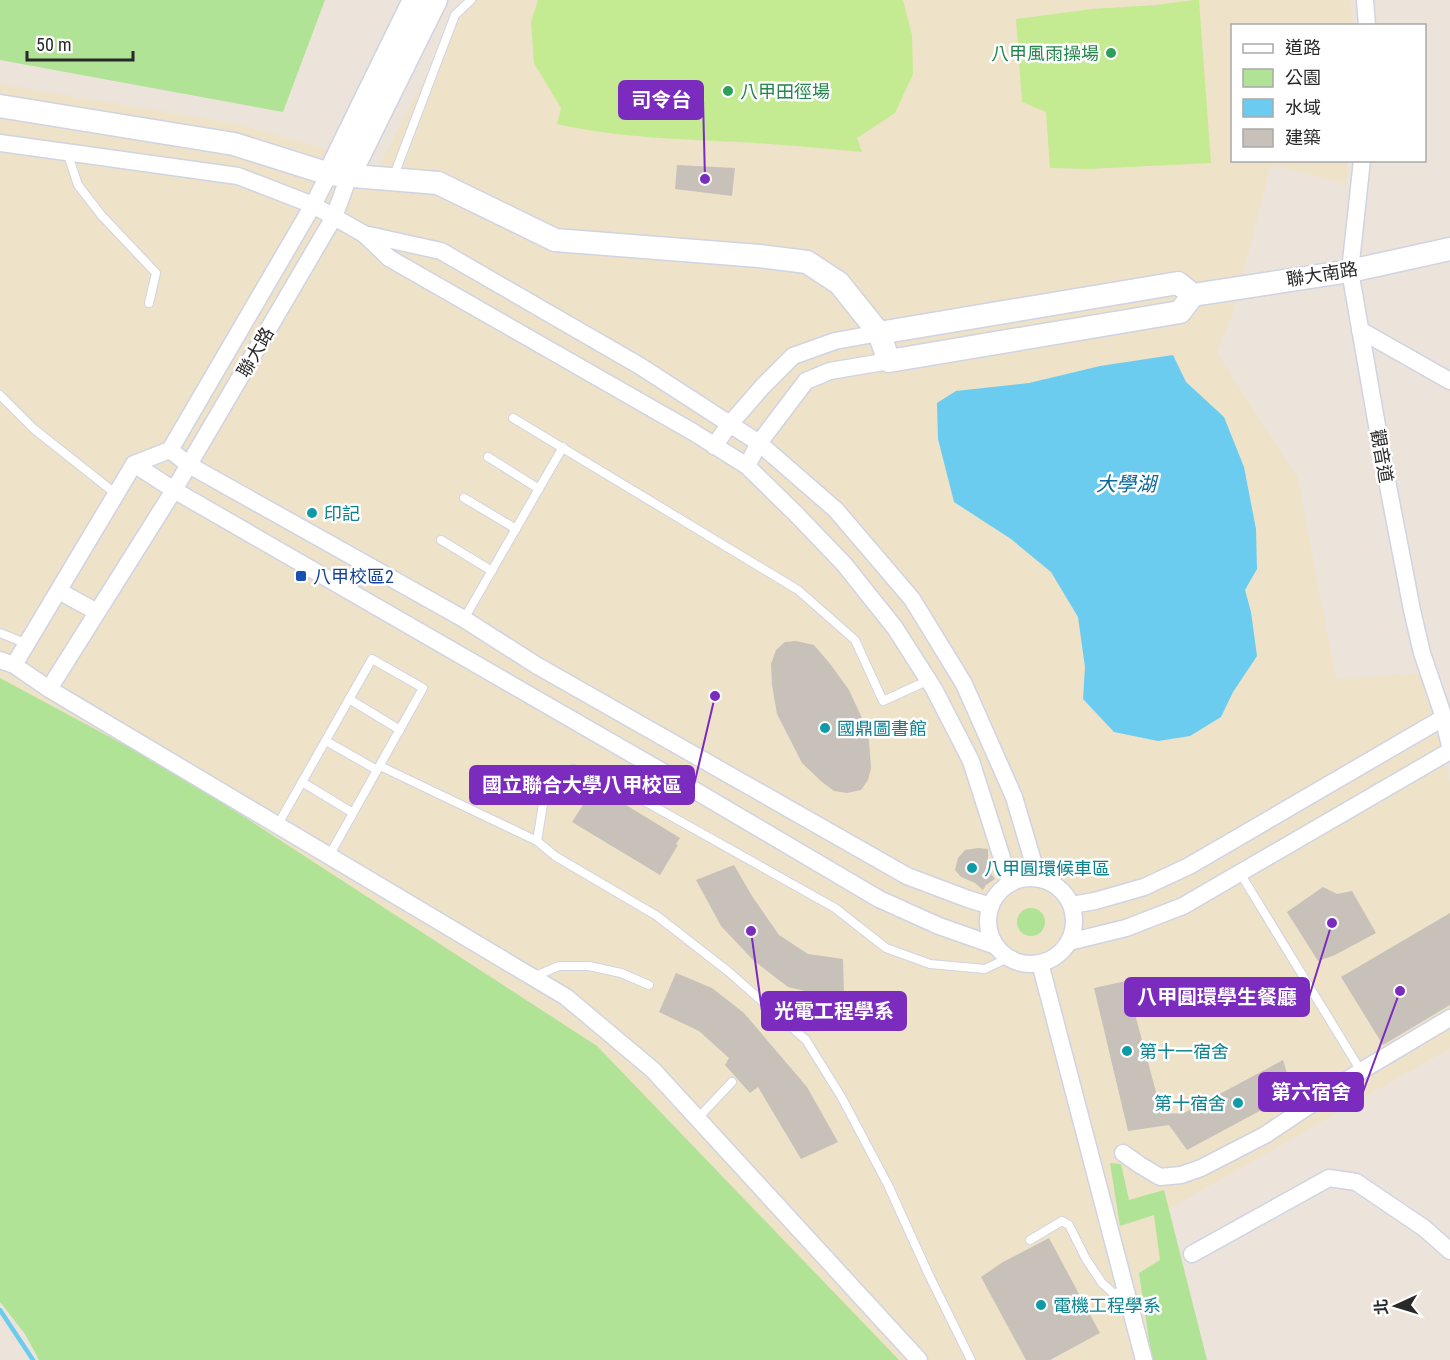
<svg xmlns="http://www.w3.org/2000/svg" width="1450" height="1360" font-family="'Roboto Condensed','Noto Sans TC',sans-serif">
<rect width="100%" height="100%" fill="#ece4da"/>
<polygon fill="#eee2c9" points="465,0 1351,0 1353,25 1232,26 1232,160 1348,161 1346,184 1271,165 1233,312 1217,353 1298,478 1336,679 1421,673 1436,714 1450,785 1450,1048 1169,1209 1205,1360 863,1360 0,909 0,84 239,124 316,146 377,170"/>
<g fill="#b0e396">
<polygon points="0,0 325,0 283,112 0,60"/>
<polygon points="0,678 175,772 597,1046 899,1360 39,1360 25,1334 0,1302"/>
<circle cx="1031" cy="922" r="14"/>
<polygon points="1110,1163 1121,1164 1129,1200 1164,1190 1207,1360 1152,1360 1139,1273 1160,1260 1154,1215 1120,1226"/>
</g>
<g fill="#c4eb91">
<path d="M538,0H903L912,35L913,74L895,113L857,138L862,152C831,149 801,146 770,144C699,139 627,140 557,124L561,108L534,63L531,22Z"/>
<polygon points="1194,0 1199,0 1211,163 1088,169 1050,168 1046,112 1022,102 1016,19 1092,9 1156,5"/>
</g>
<polygon fill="#6bccf0" points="1173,355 1186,382 1224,417 1244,467 1256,529 1257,569 1245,590 1251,612 1257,656 1233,692 1221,717 1190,736 1158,741 1114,732 1083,699 1085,667 1078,617 1051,572 1011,539 954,502 938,439 937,403 956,391 1029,383 1100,366"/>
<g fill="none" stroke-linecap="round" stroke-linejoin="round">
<polyline stroke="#6bccf0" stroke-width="4.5" points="0,1310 33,1360"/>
</g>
<g fill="#c7c1ba">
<polygon points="677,165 735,168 732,196 675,189"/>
<polygon points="796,641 814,645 831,665 849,690 861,716 869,741 871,768 868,780 861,790 847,793 834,791 822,782 802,763 777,714 772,685 771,664 776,650 785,642"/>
<polygon points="595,786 680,838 676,844 678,845 660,875 572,822"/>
<polygon points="978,848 988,849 988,860 986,867 995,879 986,885 983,890 975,883 961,877 955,870 958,858 965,850"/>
<polygon points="734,865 752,896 779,935 808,954 843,959 844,994 817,994 788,987 753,960 721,926 696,880"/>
<polygon points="1323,887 1337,894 1352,891 1376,933 1335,955 1318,961 1287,912"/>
<polygon points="1450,913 1450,1005 1383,1045 1341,977"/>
<polygon points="676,973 712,988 744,1013 807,1087 838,1142 801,1159 758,1087 750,1093 725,1065 729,1058 699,1031 659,1012"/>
<polygon points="1126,981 1162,1114 1184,1113 1283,1060 1293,1093 1187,1150 1169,1125 1128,1131 1094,988"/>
<polygon points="1049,1238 1100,1333 1050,1360 1026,1360 981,1277 1003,1262"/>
</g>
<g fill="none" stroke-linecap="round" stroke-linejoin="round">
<defs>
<g id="lane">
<polyline points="67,152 78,185 102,216 156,273 149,303"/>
<polyline points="393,178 455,15 471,0"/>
<polyline points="0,395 34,429 116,494"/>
<polyline points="513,418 798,590 855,640 883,701 929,680"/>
<polyline points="488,457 539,489"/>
<polyline points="464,498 516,529"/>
<polyline points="441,540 492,571"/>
<polyline points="464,619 563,447"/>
<polyline points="0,633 27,644"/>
<polyline points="349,699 400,730"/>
<polyline points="326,741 377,770"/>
<polyline points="380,766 537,841"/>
<polyline points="302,782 353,813"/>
<polyline points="277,826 372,659 423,688 329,856"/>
<polyline points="1240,873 1361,1071"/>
<polyline points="533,977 559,966 589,966 621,973 649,985"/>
<polyline points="698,1118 732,1082"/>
<polyline points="1030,1240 1062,1221 1069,1225 1086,1259 1102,1283 1113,1293 1126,1292"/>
<polyline points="971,1360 928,1273 888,1185 842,1098 806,1040 729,972 657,916 555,856 537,841 543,804 560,782 573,769 605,779 835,908 886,948 930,964 985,969 1008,958"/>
</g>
<g id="street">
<polyline points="1365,0 1367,26"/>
<polyline points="0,143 238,176 313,205 364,234 389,258 693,432 747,466 796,514 844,564 895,628 934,689 971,761 1010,883"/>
<polyline points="1362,160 1350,271 1383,460 1412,610 1422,653 1442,712 1450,746"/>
<polyline points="364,234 441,251 640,366 759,443 836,510 912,599 964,684 1014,797 1038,878"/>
<polyline points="1360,330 1450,381"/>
<polyline points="714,446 730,424 763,386 793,356 835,341 879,333"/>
<polyline points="170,450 189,465 464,619 536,665 907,876 968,899 991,906"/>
<polyline points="134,464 174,490 689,787 879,899 939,926 996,946"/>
<polyline points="747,466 759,443 806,381 830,371 889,361"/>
<polyline points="59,591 97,612"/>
<polyline points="0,660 14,665 49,689 566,997 653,1070 919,1360"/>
<polyline points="14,665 134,464 170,450 313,205 329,174"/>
<polyline points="49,689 174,490 334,217 349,176"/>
<circle cx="1031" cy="921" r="43"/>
<polyline points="1072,905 1095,901 1144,887 1189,866 1443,718"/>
<polyline points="1069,942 1126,928 1183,906 1450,751"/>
<polyline points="1040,963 1144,1360"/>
<polyline points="1123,1153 1140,1165 1160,1177 1181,1175 1201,1168 1265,1135 1361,1071 1450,1018"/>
<polyline points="1192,1254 1329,1178 1356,1182 1424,1228 1450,1251"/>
</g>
<g id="secondary">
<polyline points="0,106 234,144 329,174 438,183 555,240 759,256 807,262 839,283 879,333 889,361 1180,312 1193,295 1178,283 879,333"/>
<polyline points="329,174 414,0"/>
<polyline points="349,176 436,0"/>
<polyline points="1193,295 1350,271 1450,249"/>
</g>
</defs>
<use href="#lane" stroke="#d0d3e2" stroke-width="10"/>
<use href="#street" stroke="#d0d3e2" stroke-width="19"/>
<use href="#secondary" stroke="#d0d3e2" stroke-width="25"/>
<use href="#lane" stroke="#fff" stroke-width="8"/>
<use href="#street" stroke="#fff" stroke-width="16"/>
<use href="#secondary" stroke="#fff" stroke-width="22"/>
</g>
<g fill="#2e9e5b" stroke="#fff" stroke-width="2">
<circle cx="1111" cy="53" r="6"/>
<circle cx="728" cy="91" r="6"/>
</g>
<g fill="#0f9aa8" stroke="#fff" stroke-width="2">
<circle cx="312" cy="513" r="6"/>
<circle cx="825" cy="728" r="6"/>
<circle cx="972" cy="868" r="6"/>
<circle cx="1127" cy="1051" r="6"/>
<circle cx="1238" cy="1103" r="6"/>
<circle cx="1041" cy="1305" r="6"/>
</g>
<rect fill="#1a4fb4" stroke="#fff" stroke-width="2" x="295" y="570" width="12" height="12" rx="3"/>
<g text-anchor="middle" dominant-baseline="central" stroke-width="5" stroke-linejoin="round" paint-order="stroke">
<g font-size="18" fill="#27864d" stroke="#fff" text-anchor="end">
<text x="1099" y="53">八甲風雨操場</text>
<text x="740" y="91" text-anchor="start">八甲田徑場</text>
</g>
<g font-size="18" fill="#292929" stroke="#fff">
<text transform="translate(1322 274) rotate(-9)">聯大南路</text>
<text transform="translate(255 352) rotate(-60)">聯大路</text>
<text transform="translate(1382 456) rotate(80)">觀音道</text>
</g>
<g font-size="18" fill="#0d838f" stroke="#fff" text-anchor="start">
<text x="324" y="513">印記</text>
<text x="837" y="728">國鼎圖書館</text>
<text x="984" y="868">八甲圓環候車區</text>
<text x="1139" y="1051">第十一宿舍</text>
<text x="1226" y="1103" text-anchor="end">第十宿舍</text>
<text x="1053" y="1305">電機工程學系</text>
</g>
<g font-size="18" fill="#164399" stroke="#fff" text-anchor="start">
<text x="313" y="576">八甲校區2</text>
</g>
<g font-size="20" font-style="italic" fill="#0b699b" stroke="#fff">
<text x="1126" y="484">大學湖</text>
</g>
</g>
<path fill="none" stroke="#7b2cbf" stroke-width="2" d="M705 179L703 100M715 696L694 785M1332 923L1309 997M751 931L762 1011M1400 991L1363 1092"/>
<g fill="#7b2cbf" stroke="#fff" stroke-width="2">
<circle cx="705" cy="179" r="6"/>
<circle cx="715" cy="696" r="6"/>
<circle cx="1332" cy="923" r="6"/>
<circle cx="751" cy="931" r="6"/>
<circle cx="1400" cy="991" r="6"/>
</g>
<g fill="#7b2cbf" stroke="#7b2cbf" stroke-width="2">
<rect x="619" y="81" width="84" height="38" rx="6"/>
<rect x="470" y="766" width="224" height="38" rx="6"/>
<rect x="1125" y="978" width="184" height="38" rx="6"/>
<rect x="762" y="992" width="144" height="38" rx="6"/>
<rect x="1259" y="1073" width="104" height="38" rx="6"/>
</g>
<g font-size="20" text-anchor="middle" font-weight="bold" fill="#fff">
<text x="661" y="107">司令台</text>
<text x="582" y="792">國立聯合大學八甲校區</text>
<text x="1217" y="1004">八甲圓環學生餐廳</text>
<text x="834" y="1018">光電工程學系</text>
<text x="1311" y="1099">第六宿舍</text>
</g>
<rect x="1231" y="24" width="195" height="138" fill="#ffffff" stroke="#a9a9a9" stroke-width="1.5"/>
<rect x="1243" y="44" width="30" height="9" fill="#ffffff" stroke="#a9a9a9" stroke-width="1.5"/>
<text x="1285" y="54" font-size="18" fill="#292929">道路</text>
<rect x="1243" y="69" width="30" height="18" fill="#b0e396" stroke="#a9a9a9" stroke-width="1.5"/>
<text x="1285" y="84" font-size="18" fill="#292929">公園</text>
<rect x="1243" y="99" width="30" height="18" fill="#6bccf0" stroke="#a9a9a9" stroke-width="1.5"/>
<text x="1285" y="114" font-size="18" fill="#292929">水域</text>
<rect x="1243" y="129" width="30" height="18" fill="#c7c1ba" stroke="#a9a9a9" stroke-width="1.5"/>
<text x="1285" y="144" font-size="18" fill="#292929">建築</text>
<g transform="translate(1396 1306) rotate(266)" stroke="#ffffff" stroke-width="4.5" paint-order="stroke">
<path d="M0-4.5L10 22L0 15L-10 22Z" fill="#292929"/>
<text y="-9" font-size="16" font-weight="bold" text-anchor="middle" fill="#292929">北</text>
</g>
<path d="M27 51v9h106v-9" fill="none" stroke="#292929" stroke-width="3"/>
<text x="36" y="51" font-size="18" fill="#292929" stroke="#ffffff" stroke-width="4.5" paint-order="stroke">50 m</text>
</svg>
